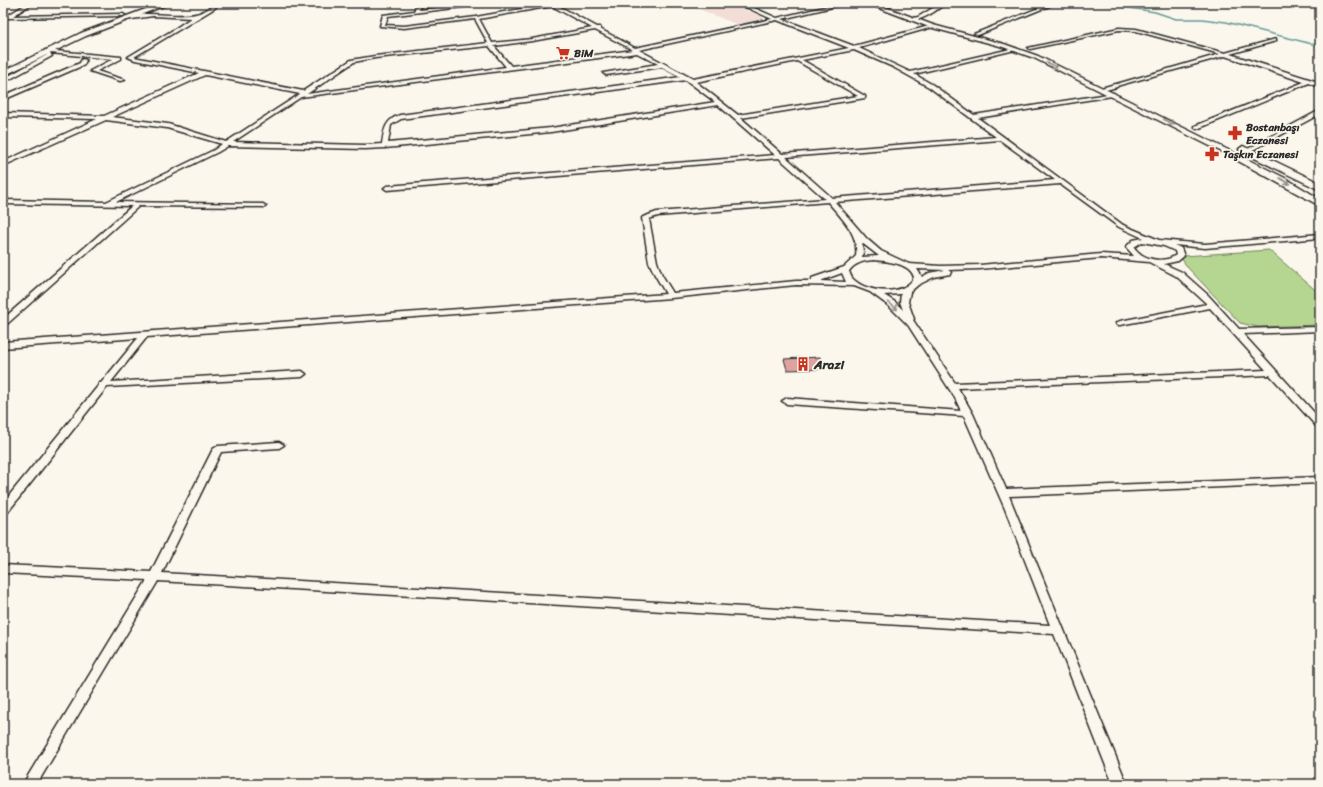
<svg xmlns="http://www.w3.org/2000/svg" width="1323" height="787" font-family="Sriracha,sans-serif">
<rect width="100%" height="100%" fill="#fbf7ec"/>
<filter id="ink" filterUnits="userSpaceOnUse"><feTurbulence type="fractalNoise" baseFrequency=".025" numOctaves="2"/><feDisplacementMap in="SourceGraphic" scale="8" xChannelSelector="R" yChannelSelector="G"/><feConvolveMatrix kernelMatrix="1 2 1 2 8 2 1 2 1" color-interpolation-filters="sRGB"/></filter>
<g filter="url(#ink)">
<polygon fill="#f2ded6" points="684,3 730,3 763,17 762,21 738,25"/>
<g fill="#b5d690" stroke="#70805e">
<polygon points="427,3 470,3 473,5 430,11 427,11"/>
<polygon points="1269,250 1320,294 1320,325 1258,327 1240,323 1188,268 1181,258 1184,256"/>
</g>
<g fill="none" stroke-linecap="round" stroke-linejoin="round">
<polyline stroke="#669799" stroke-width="1.5" points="1099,3 1155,12 1176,19 1202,19 1226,22 1320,46"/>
</g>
<polygon fill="#dea3a1" stroke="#2b2b2b" points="820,357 822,369 787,370 784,359"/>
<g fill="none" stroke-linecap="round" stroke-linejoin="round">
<defs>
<g id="minor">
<polygon points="28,3 33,3 13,16 123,14 125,15 123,16 8,18 5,17"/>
<path d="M214,3H218L215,8L134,57L303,91L351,60L375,56L488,43L475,19L404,28L380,26L383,15L414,11L417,3H421L419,10L477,4L479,5L388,16L385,25L404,26L476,17L549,4L548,3H557L558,4L557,5L597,27H600V29L635,48L772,19L737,3H743L777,18L841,3H849L782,19L854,46L933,25V27L859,48L910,72L1015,48V50L914,74L933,85L974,115L1114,93L1115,94L1112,96L978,118L1123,225L1159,240L1205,244L1320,234V238L1205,248L1174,245L1181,248L1184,256L1178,261L1164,264L1182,272L1208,295L1239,329L1320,327V331L1243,334L1320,419V428L1317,427L1270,375L958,388L973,414L1006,489L1320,477V483L1009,496L1127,784H1113L1054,634L158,581L37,784H23L147,580L3,573V565L151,572L213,449L218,446L279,442L284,445L279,448L221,452L162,573L1050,625L1005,509L964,416L787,404L782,401L787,398L961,411L955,398L908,325L889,306L870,292L854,286L796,285L671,298L147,337L111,382L302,371L306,374L302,377L107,387L7,513L3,514V503L98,386L99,383H101L138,338L3,348V342L666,294L655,275L649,262L642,218L643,217L657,212L825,199L779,158L387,190L384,188L387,186L775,155L718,105L551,132L385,148L365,149L228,146L218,152L116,202L263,204L266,206L265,207L139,206L6,325H3V319L132,206L3,204V200L106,202L214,150L222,144L167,128L106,120L3,166V162L97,119L3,117V113L104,116L199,73L135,60L128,57L173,30L191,18L153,16L125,20L123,19C149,5 195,28 214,3ZM552,6L592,28L532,39L492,43L479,19ZM777,20L849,48L693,79L639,50ZM595,30L633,50L511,66L494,46L532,41ZM489,46L506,67L307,94L354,62L375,58ZM854,50L893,67L929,87L996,137L782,154L741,118L865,98V96L802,60ZM637,53L658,64L603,73L606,75L662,67L681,77L400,115C385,120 384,130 382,144L365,145L233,142L301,97ZM797,61L858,96L738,115L696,82ZM205,75L300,94L226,142L168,124L112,117ZM686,80L715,102L551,128L388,143L391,125L401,119ZM1000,140L1055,180L832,198L786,157ZM1060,184L1119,227L1143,238L1133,240L1126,247L1134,256L1101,254L980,265L941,266L909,264L881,251L867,239L835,202ZM828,202C841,218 859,233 856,256L844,267L812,278V281H796L673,293L662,275L657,262L649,219L658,216ZM1142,242L1164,246L1175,251L1176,255C1164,264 1142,260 1134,247ZM862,243L879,256L862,257L863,252ZM1101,258L1149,262L1176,276L1207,304L1120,321L1116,323L1117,325H1120L1210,308L1266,370L955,383L913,320L914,319L908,302L910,292L918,285L934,277L950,274L951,272L948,270L980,269ZM873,260C886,261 910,263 914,277C905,297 867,293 853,279C851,277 850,274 849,271C855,263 863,261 873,260ZM917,269L945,270L929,273L922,277ZM842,273L846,282L820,281ZM901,294L900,302L903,310L895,302L884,295Z"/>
<polygon points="922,3 928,3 933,6 930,7"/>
<path d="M941,3H946C937,10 919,24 908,19L918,17Z"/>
<polygon points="1051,3 1054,4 978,35 974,34"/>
<polygon points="1119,28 1136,29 1225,53 1276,39 1276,41 1230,54 1312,80 1320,83 1320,87 1309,83 1197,129 1195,128 1195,126 1304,82 1225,56 1113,87 1113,85 1220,54 1136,31 1119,30 1030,49 1028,48"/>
<polygon points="45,50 121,57 121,59 97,71 125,80 120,81 90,71 113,59 50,53 52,56 3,83 3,79 47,55 44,52"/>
<polygon points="82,59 86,60 84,65 3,100 3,96 80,63"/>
<polygon points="1320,110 1320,114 1249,152 1244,151"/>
</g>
<polygon id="tertiary" points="1115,84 1118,86 1117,87 1102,91 1098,89"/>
<g id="secondary">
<polygon points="162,3 171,3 86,36 3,76 3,71 81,33"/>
<polygon points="866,3 875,3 933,25 1004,44 1038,56 1285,178 1320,199 1320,206 1220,151 1034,58 1000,46 929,27"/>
<polygon points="1243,146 1320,183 1320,190 1240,151 1239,149"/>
</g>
</defs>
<use href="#minor" stroke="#2b2b2b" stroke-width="3"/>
<use href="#tertiary" stroke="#2b2b2b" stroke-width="3"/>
<use href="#secondary" stroke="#2b2b2b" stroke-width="3"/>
<use href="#minor" fill="#fbf7ec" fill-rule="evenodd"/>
<use href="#tertiary" fill="#fbf7ec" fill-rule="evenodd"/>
<use href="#secondary" fill="#fbf7ec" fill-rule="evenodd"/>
</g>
<defs><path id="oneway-shaft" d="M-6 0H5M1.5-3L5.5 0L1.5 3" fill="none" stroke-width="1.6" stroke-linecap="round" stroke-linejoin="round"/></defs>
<g stroke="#93918c">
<use href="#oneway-shaft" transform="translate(1052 65) rotate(26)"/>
<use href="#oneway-shaft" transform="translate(1169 122) rotate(26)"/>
<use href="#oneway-shaft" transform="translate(1285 181) rotate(30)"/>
<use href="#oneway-shaft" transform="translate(893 306) rotate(40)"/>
</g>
</g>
<defs>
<symbol id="supermarket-bare" viewBox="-9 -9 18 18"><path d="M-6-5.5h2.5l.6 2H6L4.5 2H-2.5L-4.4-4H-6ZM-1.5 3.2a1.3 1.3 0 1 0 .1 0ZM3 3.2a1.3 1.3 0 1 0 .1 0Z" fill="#c8321e" stroke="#fbf7ec" stroke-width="2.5" paint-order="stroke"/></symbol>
<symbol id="pharmacy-bare" viewBox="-9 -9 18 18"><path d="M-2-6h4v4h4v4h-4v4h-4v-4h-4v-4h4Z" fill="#c8321e" stroke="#fbf7ec" stroke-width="2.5" paint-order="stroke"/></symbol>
<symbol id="building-bare" viewBox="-9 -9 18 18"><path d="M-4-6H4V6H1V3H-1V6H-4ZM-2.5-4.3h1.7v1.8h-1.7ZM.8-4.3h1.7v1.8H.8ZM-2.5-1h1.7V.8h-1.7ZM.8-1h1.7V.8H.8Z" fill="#c8321e" stroke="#fbf7ec" stroke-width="2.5" paint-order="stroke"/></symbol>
</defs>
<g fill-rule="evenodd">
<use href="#supermarket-bare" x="553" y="43" width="20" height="20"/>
<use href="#pharmacy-bare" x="1225" y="123" width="20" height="20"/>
<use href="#pharmacy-bare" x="1202" y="144" width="20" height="20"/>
<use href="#building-bare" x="793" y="354" width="20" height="20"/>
</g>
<g text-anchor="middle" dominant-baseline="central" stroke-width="3.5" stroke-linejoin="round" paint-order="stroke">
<g font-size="11" font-weight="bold" fill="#2b2b2b" stroke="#fbf7ec" text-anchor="start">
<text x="574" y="53">BiM</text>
<text x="1246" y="127">Bostanbaşı<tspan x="1246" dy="13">Eczanesi</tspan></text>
<text x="1223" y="154">Taşkın Eczanesi</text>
</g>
<g font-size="13" font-weight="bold" fill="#2b2b2b" stroke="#fbf7ec" text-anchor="start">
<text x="814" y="364">Arazi</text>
</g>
</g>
<rect width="1323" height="787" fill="none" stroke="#fbf7ec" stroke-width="16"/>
<rect x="8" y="8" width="1307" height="771" fill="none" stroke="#2b2b2b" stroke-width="1.5" filter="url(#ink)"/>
</svg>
